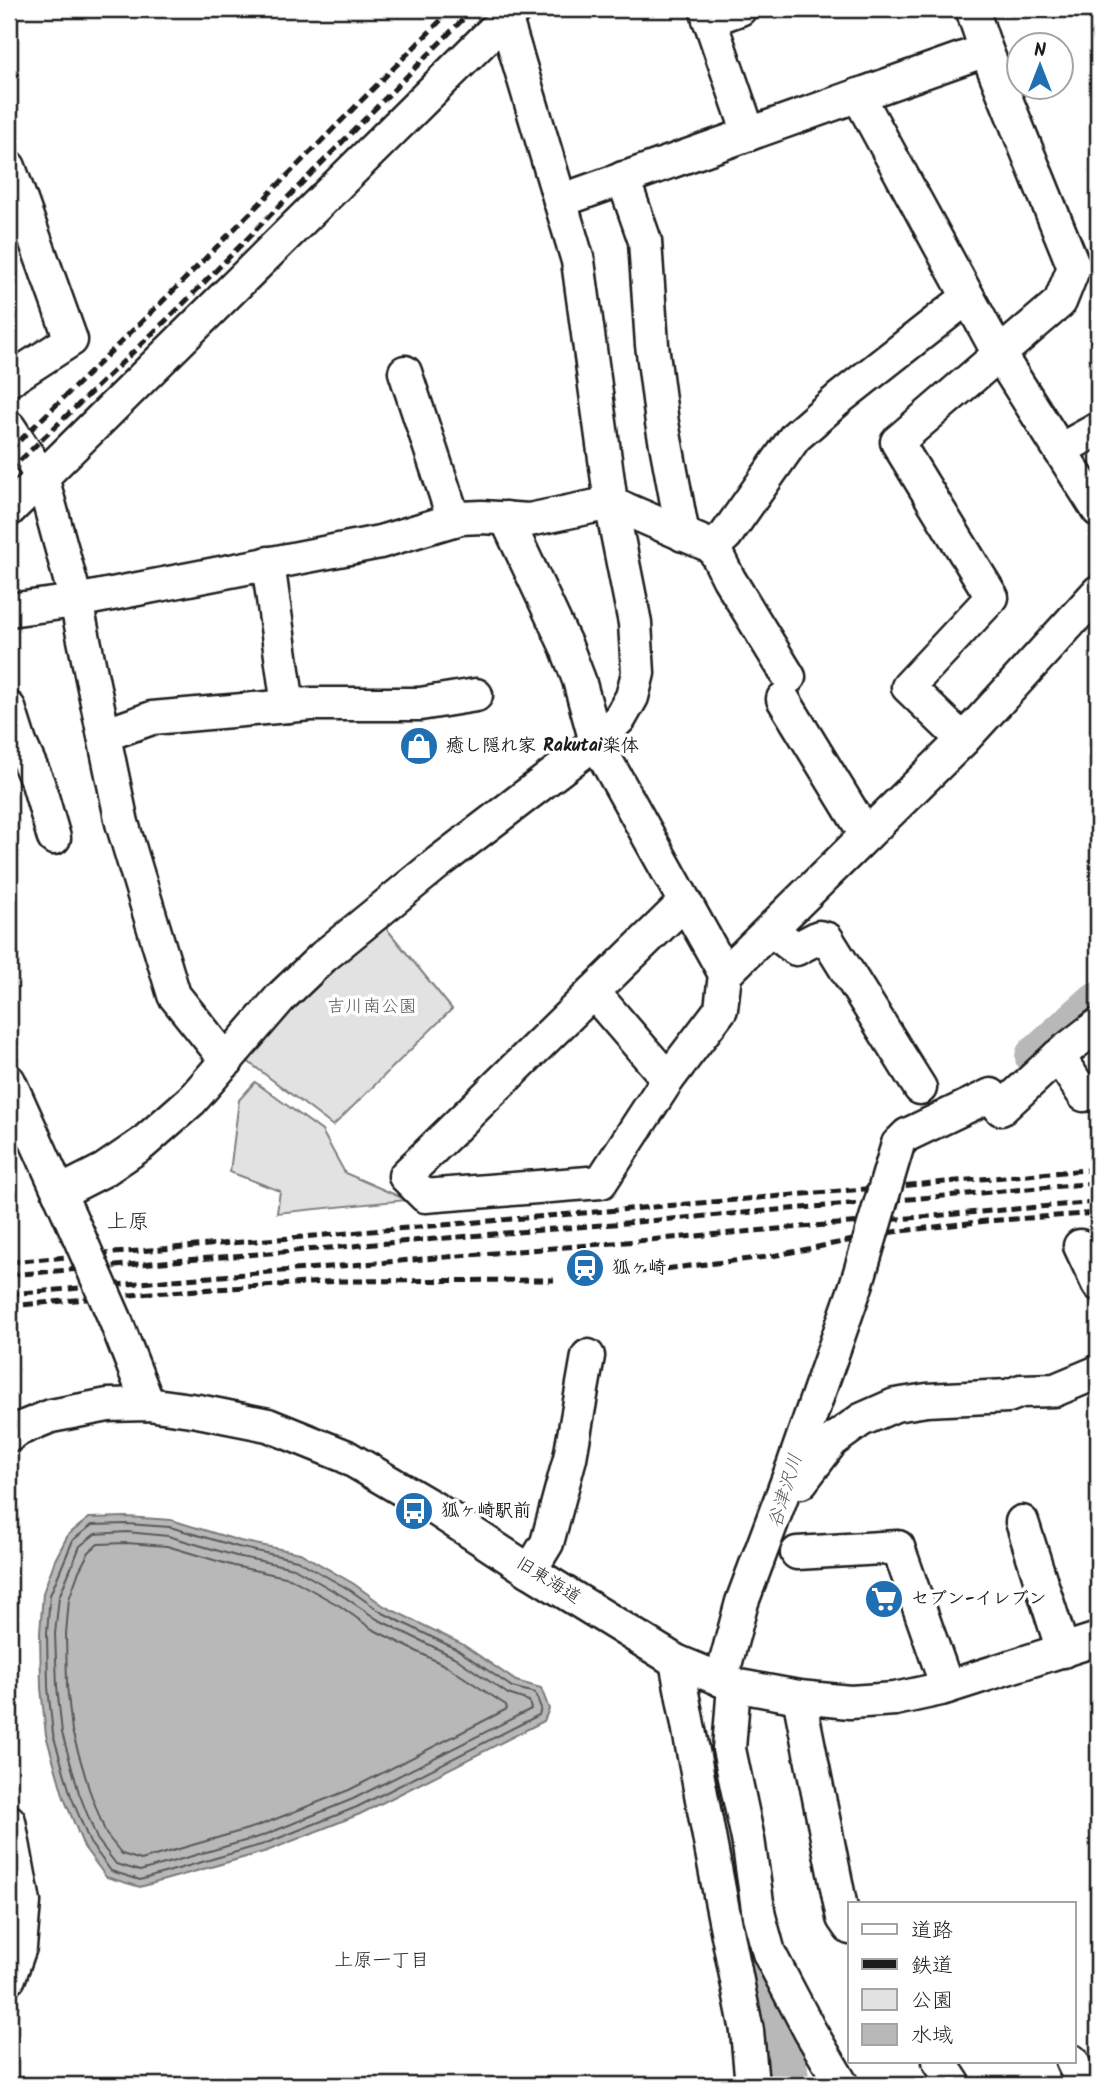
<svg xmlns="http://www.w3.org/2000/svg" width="1107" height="2094" font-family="Kalam,'Klee One',sans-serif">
<rect width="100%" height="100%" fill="#fff"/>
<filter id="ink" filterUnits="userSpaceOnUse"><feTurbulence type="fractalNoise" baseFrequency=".0143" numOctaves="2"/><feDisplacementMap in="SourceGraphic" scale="14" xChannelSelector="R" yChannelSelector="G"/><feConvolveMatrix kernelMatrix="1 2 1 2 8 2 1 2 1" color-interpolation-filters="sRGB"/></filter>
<g filter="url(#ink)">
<g fill="#e2e2e2" stroke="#7f7f7f" stroke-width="2">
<polygon points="382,923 452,1009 333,1126 242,1057 327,970"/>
<polygon points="255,1082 322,1131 345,1173 407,1200 277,1213 280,1191 230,1172 239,1100"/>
</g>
<polygon fill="#b8b8b8" stroke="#7a7a7a" stroke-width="2" points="127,1517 171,1520 240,1541 300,1553 354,1584 384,1606 462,1644 516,1681 541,1688 549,1709 544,1721 360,1814 267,1851 140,1887 106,1877 84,1847 64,1798 46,1735 41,1688 40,1633 43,1593 55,1560 68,1535 89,1518"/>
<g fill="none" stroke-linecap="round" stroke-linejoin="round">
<g stroke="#5a5a5a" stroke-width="2">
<polygon points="127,1524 170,1527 238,1547 297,1560 350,1590 381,1612 458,1650 512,1687 535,1693 541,1708 539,1715 357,1807 264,1844 140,1880 111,1871 90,1843 71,1796 53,1734 48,1687 47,1633 50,1595 73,1540 92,1525"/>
<polygon points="127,1532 168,1536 236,1556 294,1568 346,1598 377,1619 454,1657 508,1694 529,1701 531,1709 353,1799 262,1836 140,1871 116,1864 97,1839 79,1793 62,1733 57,1686 55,1634 59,1597 80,1546 95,1534"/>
<polygon points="127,1543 167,1546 234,1566 290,1578 340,1606 372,1629 448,1667 506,1705 507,1709 349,1790 258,1826 141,1860 122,1854 106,1834 89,1789 72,1731 67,1686 66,1634 69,1599 79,1571 89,1552 98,1544"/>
</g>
<g stroke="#b8b8b8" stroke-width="44">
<polyline points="1037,1057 1098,1003"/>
<polyline points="749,1910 762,1981 782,2042 788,2085"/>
</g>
<defs>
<g id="minor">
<polyline points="706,9 749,134"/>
<polyline points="709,20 740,9"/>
<polyline points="858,95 999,354 1098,510"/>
<polyline points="9,167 71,340 9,380"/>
<polyline points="623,178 645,241 652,345 662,423 683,535"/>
<polyline points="560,201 986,50"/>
<polyline points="405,372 454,520"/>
<polyline points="9,427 42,477 76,601 122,823 174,995 227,1061"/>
<polyline points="1060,450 1098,429"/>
<polyline points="9,510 515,9"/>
<polyline points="506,518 566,646 579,680 596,742 725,974 721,1009 668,1079 601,1182 425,1196 405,1176 685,902"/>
<polyline points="713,547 729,579 789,677"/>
<polyline points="268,563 288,706"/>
<polyline points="9,610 76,601 380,542 460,518 482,517 529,520 611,503 713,547 726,535 795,437 841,397 968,297"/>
<polyline points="783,699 866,835"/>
<polyline points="9,708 20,743 38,783 54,838"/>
<polyline points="104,735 152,718 311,704 420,704 476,695"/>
<polyline points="963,740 908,687 992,597 897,442 1060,302 1074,267 986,50 972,9"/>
<polyline points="771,930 796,949 819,937 827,939 920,1088"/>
<polyline points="725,974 963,740 1098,592"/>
<polyline points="593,992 668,1079"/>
<polyline points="1058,1056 1084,1095 1098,1090"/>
<polyline points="9,1081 77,1232"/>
<polyline points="898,1144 907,1135 991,1095 1001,1109 1058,1056 1098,1025"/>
<polyline points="59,1193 104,1170 142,1144 192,1100 281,997 323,957 439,862 596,742 620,718 632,697 638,673 635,623 611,503 578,261 503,9"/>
<polyline points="1080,1246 1098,1284"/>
<polyline points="115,1319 148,1404"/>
<polyline points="9,1436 19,1429 51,1416 108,1405 148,1404 198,1411 268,1425 345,1456 437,1510 530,1571 676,1661 734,1685 799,1697 850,1702 895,1699 941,1689 1098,1639"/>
<polyline points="790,1479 801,1482 832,1441 861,1420 895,1405 927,1400 1008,1396 1021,1391 1055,1390 1098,1372"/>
<polyline points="1022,1522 1063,1651"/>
<polyline points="797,1553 898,1547 947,1687"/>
<polyline points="530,1571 547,1543 570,1458 588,1356"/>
<polyline points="676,1661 721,1900 747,2031 752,2085"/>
<polyline points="721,1680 742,1602 793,1466 856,1286"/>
<polyline points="734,1685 729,1749 748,1839 759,1916 769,1953 810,2031 842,2085"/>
<polyline points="799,1697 843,1918 850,1928"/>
<polyline points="9,1821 24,1902 20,1947 9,1978"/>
<polyline points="939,2061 955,2085"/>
<polyline points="1072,2061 1084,2085"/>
</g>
</defs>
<use href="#minor" stroke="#1c1c1c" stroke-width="37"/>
<use href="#minor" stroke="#fff" stroke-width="32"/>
<g stroke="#1c1c1c" stroke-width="5" stroke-dasharray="10 5" stroke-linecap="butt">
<polyline points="9,451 170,294 452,9"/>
<polyline points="9,471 180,307 473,9"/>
<polyline points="9,1262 1098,1169"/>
<polyline points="622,1274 767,1257 893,1232 986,1221 1098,1213"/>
<polyline points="9,1275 1098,1183"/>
<polyline points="9,1294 1098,1202"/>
<polyline points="9,1306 152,1293 340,1281 554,1280"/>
</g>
<defs>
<g id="minor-bridge">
<polyline points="77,1232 115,1319"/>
<polyline points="856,1286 898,1144"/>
</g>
</defs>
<use href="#minor-bridge" stroke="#1c1c1c" stroke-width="37" stroke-linecap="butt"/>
<use href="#minor-bridge" stroke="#fff" stroke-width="32"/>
</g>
</g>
<defs>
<symbol id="shop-disc" viewBox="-11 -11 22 22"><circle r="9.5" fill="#1f6fb2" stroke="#fff"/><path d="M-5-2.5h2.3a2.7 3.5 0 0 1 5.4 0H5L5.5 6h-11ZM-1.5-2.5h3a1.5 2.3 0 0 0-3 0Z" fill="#fff"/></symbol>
<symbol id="station-disc" viewBox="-11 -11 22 22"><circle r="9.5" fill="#1f6fb2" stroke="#fff"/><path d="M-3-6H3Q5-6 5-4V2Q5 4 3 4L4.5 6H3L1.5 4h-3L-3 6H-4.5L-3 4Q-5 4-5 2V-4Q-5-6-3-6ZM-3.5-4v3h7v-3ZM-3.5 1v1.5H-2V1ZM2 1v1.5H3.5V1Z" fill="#fff"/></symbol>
<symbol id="bus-disc" viewBox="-11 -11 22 22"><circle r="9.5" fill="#1f6fb2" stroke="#fff"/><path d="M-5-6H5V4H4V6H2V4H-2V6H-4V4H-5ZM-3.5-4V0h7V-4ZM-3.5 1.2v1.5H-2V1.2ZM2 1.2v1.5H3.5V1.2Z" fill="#fff"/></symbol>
<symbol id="supermarket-disc" viewBox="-11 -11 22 22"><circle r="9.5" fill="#1f6fb2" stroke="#fff"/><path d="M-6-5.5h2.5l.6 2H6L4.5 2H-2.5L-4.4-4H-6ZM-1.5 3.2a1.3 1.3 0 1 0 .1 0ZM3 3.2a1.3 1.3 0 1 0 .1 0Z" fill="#fff"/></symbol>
</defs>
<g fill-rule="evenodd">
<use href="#shop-disc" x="397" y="724" width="44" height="44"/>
<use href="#station-disc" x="563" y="1246" width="44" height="44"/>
<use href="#bus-disc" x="392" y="1489" width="44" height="44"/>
<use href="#supermarket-disc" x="862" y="1577" width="44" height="44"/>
</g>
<g text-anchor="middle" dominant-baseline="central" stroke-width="7" stroke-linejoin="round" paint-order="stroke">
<g font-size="18" font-weight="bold" fill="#1c1c1c" stroke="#fff" text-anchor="start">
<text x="446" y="746">癒し隠れ家 Rakutai楽体</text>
<text x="612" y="1268">狐ヶ崎</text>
<text x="441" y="1511">狐ヶ崎駅前</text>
<text x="911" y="1599">セブン-イレブン</text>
</g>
<g font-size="18" fill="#575757" stroke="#fff">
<text x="372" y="1007">吉川南公園</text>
</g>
<g font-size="18" fill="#1c1c1c" stroke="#fff">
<text transform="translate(548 1581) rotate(32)">旧東海道</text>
</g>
<g font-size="19" font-style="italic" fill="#5a5a5a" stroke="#fff">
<text transform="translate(786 1491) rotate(-73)">谷津沢川</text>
</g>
<g font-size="19" fill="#1c1c1c" stroke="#fff">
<text x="382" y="1961">上原一丁目</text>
</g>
<g font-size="21" fill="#1c1c1c" stroke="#fff">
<text x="128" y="1222">上原</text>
</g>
</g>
<rect width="1107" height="2094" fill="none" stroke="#fff" stroke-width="35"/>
<rect x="18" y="18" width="1072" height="2059" fill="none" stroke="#1c1c1c" stroke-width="2.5" filter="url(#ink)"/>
<rect x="848" y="1902" width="228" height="161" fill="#ffffff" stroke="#a4a4a4" stroke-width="2"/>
<rect x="862" y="1924" width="35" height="10" fill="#ffffff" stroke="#a4a4a4" stroke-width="2"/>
<text x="911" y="1937" font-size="21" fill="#1c1c1c">道路</text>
<rect x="862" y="1959" width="35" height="10" fill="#1c1c1c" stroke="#a4a4a4" stroke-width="2"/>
<text x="911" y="1972" font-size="21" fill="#1c1c1c">鉄道</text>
<rect x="862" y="1989" width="35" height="21" fill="#e2e2e2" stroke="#a4a4a4" stroke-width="2"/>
<text x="911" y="2007" font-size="21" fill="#1c1c1c">公園</text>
<rect x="862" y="2024" width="35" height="21" fill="#b8b8b8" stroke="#a4a4a4" stroke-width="2"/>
<text x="911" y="2042" font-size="21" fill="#1c1c1c">水域</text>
<g transform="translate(1040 66)"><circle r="33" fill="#ffffff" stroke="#a4a4a4" stroke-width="2"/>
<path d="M0-5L12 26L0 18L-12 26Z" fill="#1f6fb2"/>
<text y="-10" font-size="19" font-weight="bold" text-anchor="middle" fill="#1c1c1c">N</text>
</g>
</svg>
